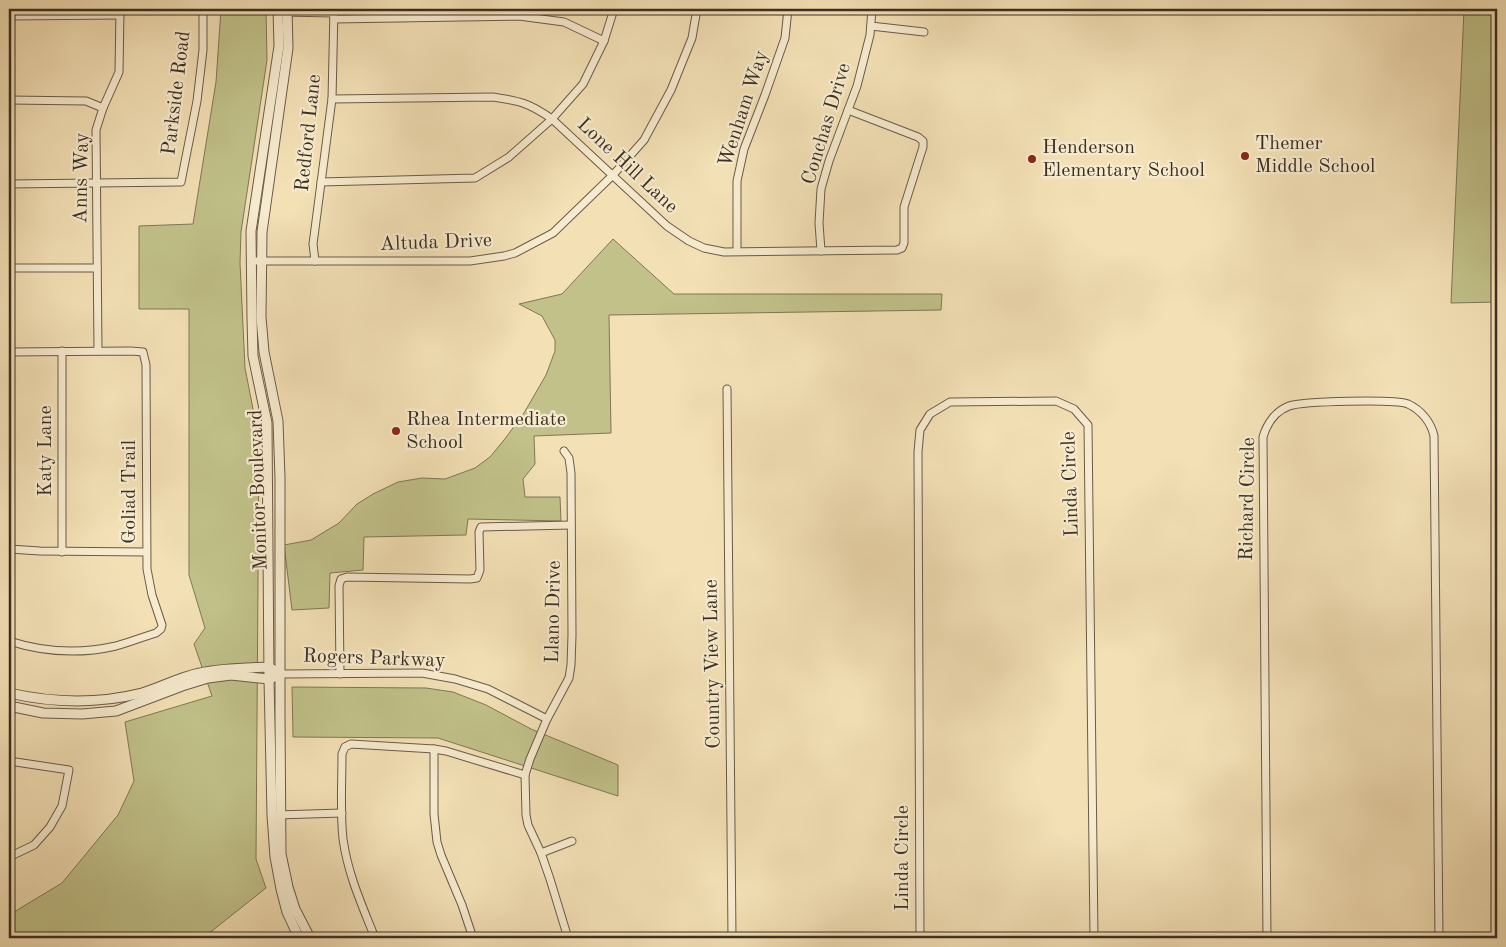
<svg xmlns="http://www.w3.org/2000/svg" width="1506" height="947" font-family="'Old Standard TT',serif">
<rect width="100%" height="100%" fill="#f3e0b5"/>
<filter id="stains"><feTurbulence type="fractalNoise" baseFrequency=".004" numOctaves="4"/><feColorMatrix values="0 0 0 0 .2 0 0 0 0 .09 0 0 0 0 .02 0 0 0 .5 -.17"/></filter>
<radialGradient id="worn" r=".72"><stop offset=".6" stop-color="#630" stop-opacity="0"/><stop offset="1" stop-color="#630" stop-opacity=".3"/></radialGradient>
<g fill="#c1c189" stroke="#7e7856">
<polygon points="221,9 266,9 267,60 241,232 240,263 245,368 256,424 259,446 256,859 266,888 203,938 9,938 9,915 62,883 118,815 134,781 125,722 212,696 194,644 205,628 189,575 189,309 139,309 139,226 193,224 216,82"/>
<polygon points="1464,9 1497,9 1497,302 1451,303"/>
<polygon points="613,239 674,294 942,294 941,310 609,315 611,433 534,436 535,464 523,479 525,497 560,497 561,521 468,519 466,535 364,537 363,570 330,573 329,608 292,610 284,545 311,540 339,523 357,504 373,494 398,482 422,478 445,479 475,468 490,457 504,440 524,413 546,375 555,351 555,340 542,316 519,304 562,294"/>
<polygon points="292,687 426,688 453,692 486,705 531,729 618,765 618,796 438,738 293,737"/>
</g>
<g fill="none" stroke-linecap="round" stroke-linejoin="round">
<defs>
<g id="minor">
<polyline points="282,12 334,13"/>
<polyline points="9,16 120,15"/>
<polyline points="334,19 519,16 564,22 604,41"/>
<polyline points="871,26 924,32"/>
<path d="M332,99L493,97C520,101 529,103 552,119L667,226L689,241L704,248L724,252L897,250L902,248L904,243V207L923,147V141L918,137L848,110"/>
<polyline points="9,100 86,101 103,108"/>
<polyline points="321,182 475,178 509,157 552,119 583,84 604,41 614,9"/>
<polyline points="9,184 181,182 197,101 203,50 203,9"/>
<polyline points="737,251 737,181 744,149 765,95 785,38 788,9"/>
<polyline points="821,251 819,223 821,189 829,161 857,86 870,35 872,9"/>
<polyline points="251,261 470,261 504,256 515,253 553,233 613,175 644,140 671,90 692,38 697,9"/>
<polyline points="315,261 313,244 332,99 334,9"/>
<polyline points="9,268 97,268"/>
<polyline points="62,351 62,552"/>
<polyline points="98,351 96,130 103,108 119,72 120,9"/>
<path d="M9,352L131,351L143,352L146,365L147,569L152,595L162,625L161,629L156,633C143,637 130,642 116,646C81,654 43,652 9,641"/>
<polyline points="727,389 732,938"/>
<polyline points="564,451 569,458 571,473 572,635 571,665 569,678 547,719 530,759 525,775 526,815 528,825 541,853 550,879 568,938"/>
<polyline points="9,549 40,551 146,552"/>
<polyline points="281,674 422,673 455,679 488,689 547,719"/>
<polyline points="340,674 339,586 341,579 347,577 470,579 477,578 480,570 479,532 481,527 571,525"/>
<polyline points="434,749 434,814 437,842 441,855 462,905 473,938"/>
<polyline points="9,761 69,770 62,806 50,827 34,845 9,857"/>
<polyline points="277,815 342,813"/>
<polyline points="541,853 572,841"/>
<path d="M375,938C362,905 348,875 343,839C340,812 342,782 342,754L345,747L351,744L434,749L446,751L525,775"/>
<polyline points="920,938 918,452 920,430 930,414 950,402 1056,401 1074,409 1088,425 1094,938"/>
<path d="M1267,938L1263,437C1267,423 1276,411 1289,406C1303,401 1395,399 1408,404C1421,410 1431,422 1434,436L1439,938"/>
</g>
<g id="tertiary">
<polyline points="278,9 279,46 251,231 252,318 253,356 267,423 269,679 272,815 275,857 281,889 287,912 299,938"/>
<polyline points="287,9 288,48 262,232 261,317 264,352 278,421 280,478 280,717 281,854 288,887 295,909 310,938"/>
<path d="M9,693C53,703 98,704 142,693C162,687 180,677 200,673C222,668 246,668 269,667L274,670"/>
<polyline points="9,706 43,713 82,714 116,711 182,686 208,678 231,675 269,679 274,677"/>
</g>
</defs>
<use href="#minor" stroke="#6a5b47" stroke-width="9"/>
<use href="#tertiary" stroke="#6a5b47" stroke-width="11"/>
<use href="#minor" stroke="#f7ebcf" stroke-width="7"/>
<use href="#tertiary" stroke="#f7ebcf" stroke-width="9"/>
</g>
<g fill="#8f2418" stroke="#f7ebcf" stroke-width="2">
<circle cx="1245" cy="156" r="5"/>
<circle cx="1032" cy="159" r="5"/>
<circle cx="396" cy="431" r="5"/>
</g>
<g text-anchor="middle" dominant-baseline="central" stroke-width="4.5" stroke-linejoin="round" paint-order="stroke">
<g font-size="20" fill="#3c2f22" stroke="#f7ebcf">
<text transform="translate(177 93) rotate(-83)">Parkside Road</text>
<text transform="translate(744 109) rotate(-72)">Wenham Way</text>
<text transform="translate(827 124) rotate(-73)">Conchas Drive</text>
<text transform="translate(309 133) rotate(-84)">Redford Lane</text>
<text transform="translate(627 166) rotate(43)">Lone Hill Lane</text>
<text transform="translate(82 178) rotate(-89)">Anns Way</text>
<text transform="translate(436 243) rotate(-2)">Altuda Drive</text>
<text transform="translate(46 451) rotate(-90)">Katy Lane</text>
<text transform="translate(1071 484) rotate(-92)">Linda Circle</text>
<text transform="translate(259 490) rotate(-92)">Monitor Boulevard</text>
<text transform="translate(130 492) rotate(-90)">Goliad Trail</text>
<text transform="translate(1248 499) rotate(-89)">Richard Circle</text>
<text transform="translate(554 612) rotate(-89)">Llano Drive</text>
<text transform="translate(374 659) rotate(2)">Rogers Parkway</text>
<text transform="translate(713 664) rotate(-91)">Country View Lane</text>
<text transform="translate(903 858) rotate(-90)">Linda Circle</text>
</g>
<g font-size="20" fill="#3c2f22" stroke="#f7ebcf" text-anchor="start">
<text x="1255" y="144">Themer<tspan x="1255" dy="23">Middle School</tspan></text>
<text x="1042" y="148">Henderson<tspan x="1042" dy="23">Elementary School</tspan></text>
<text x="406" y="420">Rhea Intermediate<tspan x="406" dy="23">School</tspan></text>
</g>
</g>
<rect width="1506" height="947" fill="none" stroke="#f3e0b5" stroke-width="30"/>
<rect x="10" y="10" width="1486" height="927" fill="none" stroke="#3c2f22" stroke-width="2.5"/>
<rect x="15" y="15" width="1476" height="917" fill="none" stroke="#3c2f22"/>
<rect width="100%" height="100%" filter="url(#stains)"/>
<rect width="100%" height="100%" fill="url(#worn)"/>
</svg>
